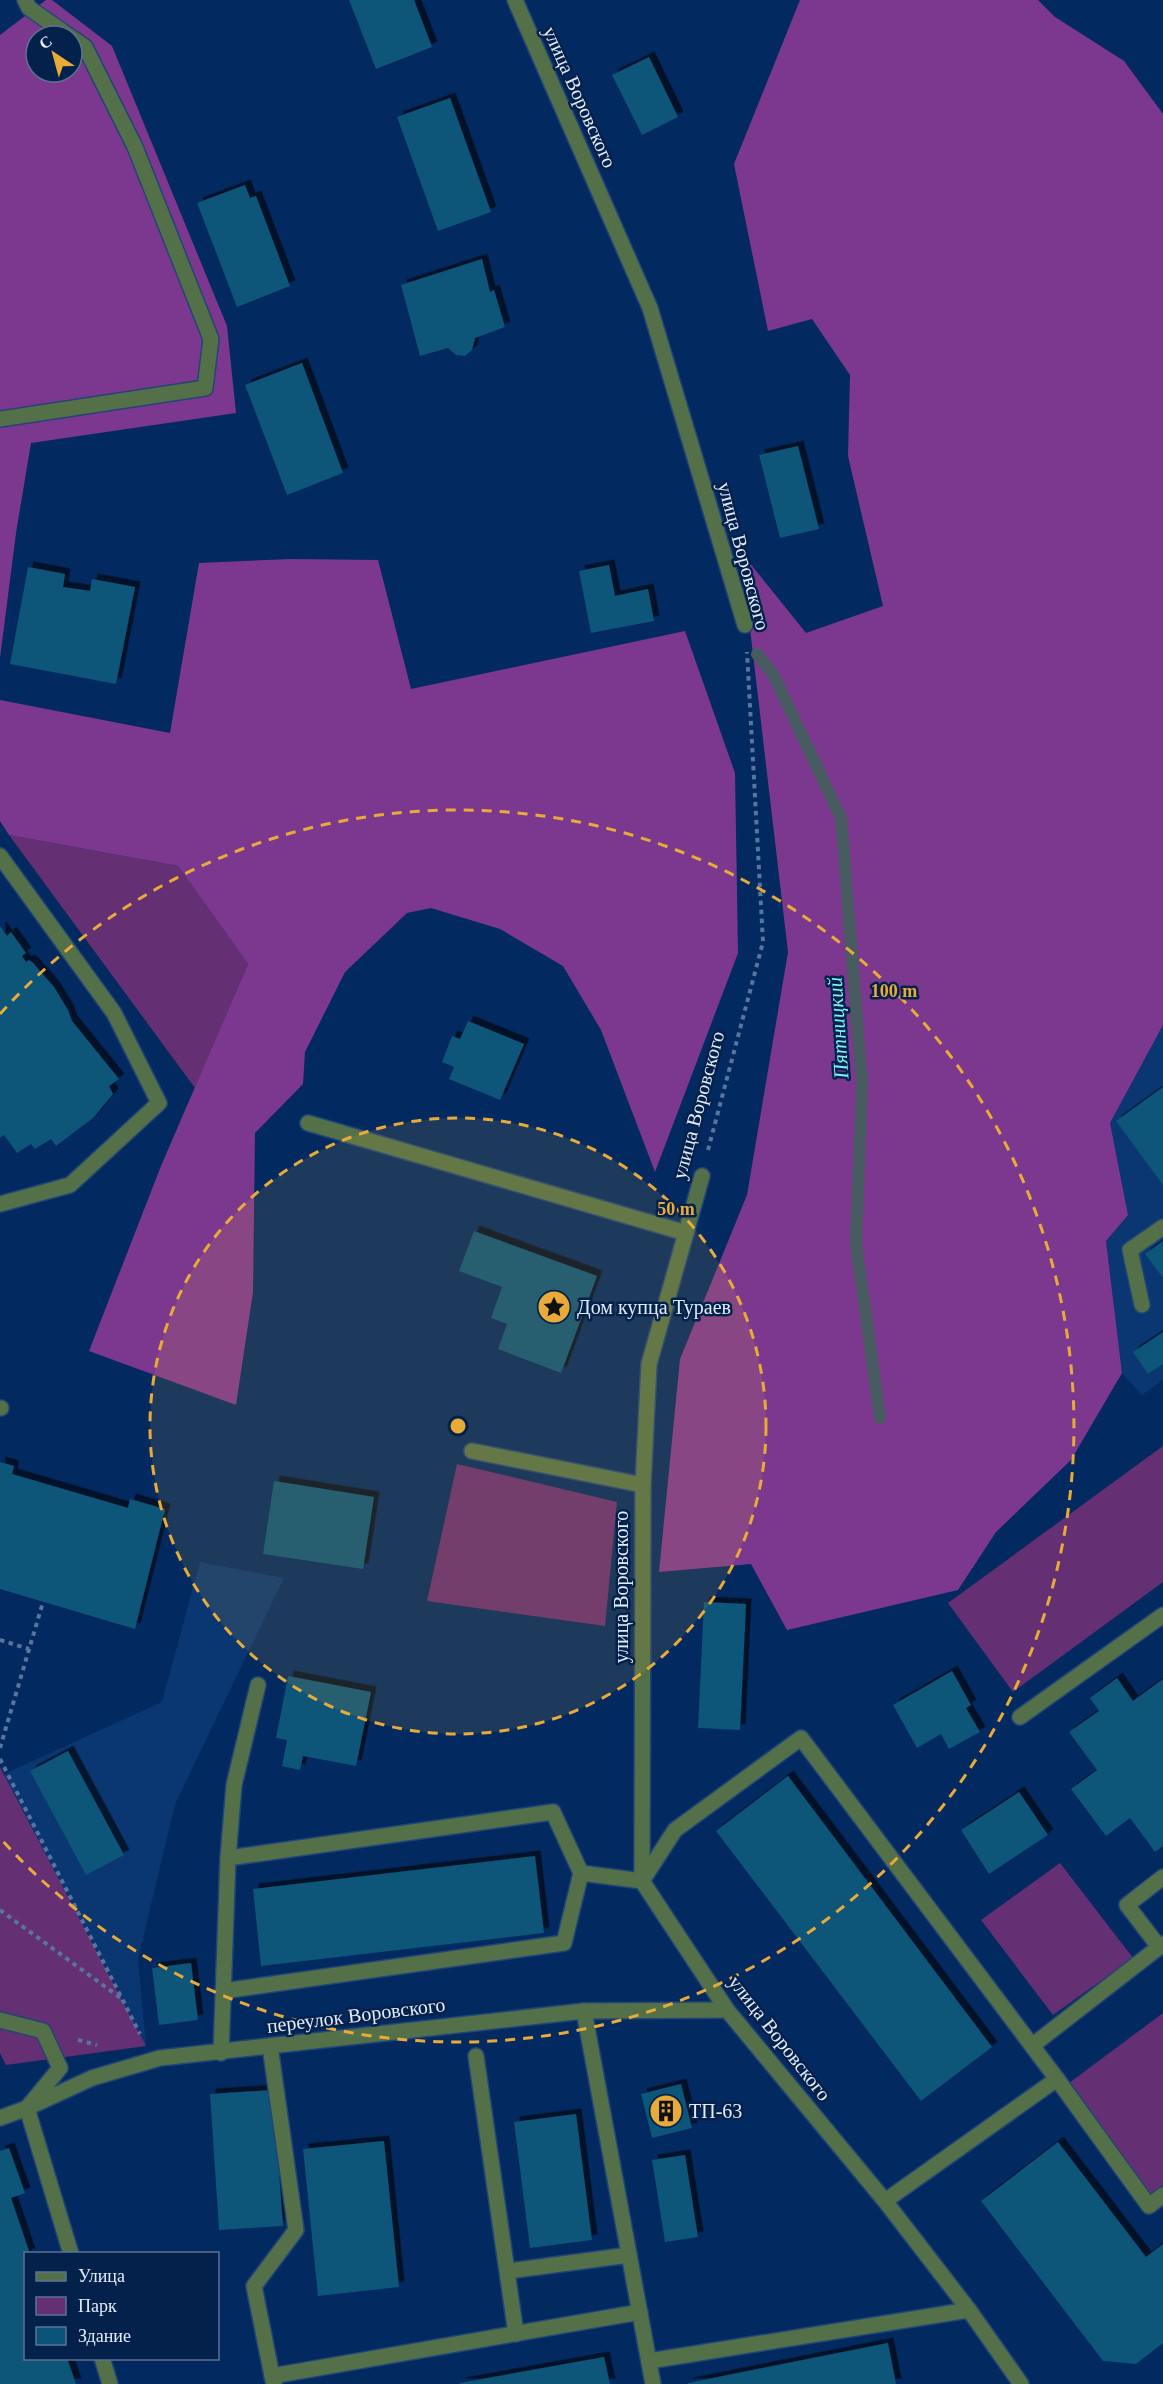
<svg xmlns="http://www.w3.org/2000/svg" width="1163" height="2384" font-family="Georgia,serif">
<defs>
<filter id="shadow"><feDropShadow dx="5.5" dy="-5.5" stdDeviation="0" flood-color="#0009"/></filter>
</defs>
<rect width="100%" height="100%" fill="#022a61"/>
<g fill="#0a3772">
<polygon points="1163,1025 1163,1380 1142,1395 1122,1373 1106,1241 1128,1215 1110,1123"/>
<polygon points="200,1562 284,1578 175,1804 138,1959 146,2046 4,1774 162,1702"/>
</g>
<g fill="#642f73">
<polygon points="9,835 178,866 248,964 195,1088"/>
<polygon points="1163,1446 1163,1582 1013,1692 948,1603"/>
<polygon points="457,1464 617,1502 605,1626 427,1601"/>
<polygon points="0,1767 146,2046 6,2065 0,2053"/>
<polygon points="1060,1863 1133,1958 1053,2015 981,1920"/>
<polygon points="1163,2013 1163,2185 1150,2195 1069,2083"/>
</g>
<g fill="#7c388f" fill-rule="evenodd">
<path d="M46,0H52L112,46L227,326L236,413L31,443L16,533L0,658V35ZM36,36H72V72H36Z"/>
<polygon points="800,0 1038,0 1055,17 1124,61 1163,114 1163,1025 1110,1123 1128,1215 1106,1241 1122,1373 1071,1460 996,1532 958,1590 787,1630 751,1564 659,1572 680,1359 747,1195 788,952 741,552 806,633 883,606 848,456 850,375 812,319 768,331 734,164"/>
<polygon points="291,559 378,560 411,689 685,631 735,773 738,953 655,1172 601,1030 563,966 500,929 431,908 407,913 345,972 305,1052 303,1084 255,1133 253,1292 236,1405 89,1351 161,1166 248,964 178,866 9,835 0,821 0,700 170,733 199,563"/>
</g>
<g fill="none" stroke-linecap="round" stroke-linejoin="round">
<polyline stroke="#485b60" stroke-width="12" points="757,654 773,674 841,818 862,1083 856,1244 880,1418"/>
</g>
<g fill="#0a5479" filter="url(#shadow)">
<polygon points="349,0 414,0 432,47 376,69"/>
<polygon points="649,57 678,117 642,135 612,75"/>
<polygon points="450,98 491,212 438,231 397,117"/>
<polygon points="245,185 250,198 256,196 290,286 237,307 197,203"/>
<polygon points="482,259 490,292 494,290 505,327 475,338 472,350 465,356 456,355 448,348 420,356 401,285"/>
<polygon points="302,363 343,473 287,495 245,385"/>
<polygon points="798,446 819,529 780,538 759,455"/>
<polygon points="609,565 615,596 648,589 654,621 591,633 579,571"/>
<polygon points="28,567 65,574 63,587 90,591 92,579 135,587 116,684 10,664"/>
<polygon points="0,926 7,936 11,932 26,953 22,956 26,962 29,960 33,963 54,987 68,1010 72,1021 119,1079 109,1086 113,1094 93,1118 56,1146 51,1139 35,1149 31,1144 17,1153 4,1135 0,1138"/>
<polygon points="468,1021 524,1044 500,1100 449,1079 454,1067 442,1062 452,1036 460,1039"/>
<polygon points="1163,1087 1163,1185 1116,1121"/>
<polygon points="474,1231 597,1276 561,1373 498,1349 507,1324 491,1318 502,1287 459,1271"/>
<polygon points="1163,1241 1163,1278 1145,1254"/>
<polygon points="1163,1332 1163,1364 1148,1374 1133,1352"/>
<polygon points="0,1462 14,1466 12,1474 128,1508 130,1499 165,1509 135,1629 0,1589"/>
<polygon points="274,1481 374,1497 363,1569 263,1554"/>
<polygon points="704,1602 746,1604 740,1730 698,1728"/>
<polygon points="952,1671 971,1705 966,1708 980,1732 949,1749 941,1734 917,1748 893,1705"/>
<polygon points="288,1676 371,1692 356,1766 303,1756 300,1770 282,1766 287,1740 276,1738"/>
<polygon points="1117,1678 1133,1701 1163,1679 1163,1846 1155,1852 1130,1818 1106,1836 1071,1789 1097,1770 1069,1732 1099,1711 1090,1698"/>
<polygon points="68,1751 124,1855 86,1875 30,1771"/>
<polygon points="788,1776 992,2047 921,2101 716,1831"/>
<polygon points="1019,1792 1048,1835 989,1874 961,1830"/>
<polygon points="535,1856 544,1933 261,1966 253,1889"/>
<polygon points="191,1963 198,2020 159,2025 152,1968"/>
<polygon points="681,2084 692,2128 652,2138 641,2094"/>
<polygon points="273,2090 283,2226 219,2230 210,2094"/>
<polygon points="576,2114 592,2240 530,2248 514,2122"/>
<polygon points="384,2141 399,2287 318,2296 303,2149"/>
<polygon points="1058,2142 1146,2257 1163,2244 1163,2343 1136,2364 1103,2361 981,2201"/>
<polygon points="9,2148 25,2193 11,2198 30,2254 26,2254 26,2358 67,2358 76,2384 0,2384 0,2151"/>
<polygon points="685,2155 698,2237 665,2242 652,2160"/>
<polygon points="888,2343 896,2384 688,2384 688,2383"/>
<polygon points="604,2357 610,2384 460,2384 460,2383"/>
</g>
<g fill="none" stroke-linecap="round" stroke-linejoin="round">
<defs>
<g id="lane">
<polyline points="25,0 29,8 69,36"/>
<polyline points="0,419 205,388 211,339 135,147 85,47 72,38"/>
<polyline points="0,856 114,1013 159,1103 70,1185 0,1204"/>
<polyline points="308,1123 686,1233"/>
<polyline points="1142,1305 1130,1250 1163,1227"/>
<polyline points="0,1408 1,1408"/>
<polyline points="472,1451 643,1485"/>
<polyline points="1020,1717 1163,1615"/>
<polyline points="228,1858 234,1785 258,1685"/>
<polyline points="1159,1947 1127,1905 1163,1877"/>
<polyline points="223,1991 564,1943 581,1873"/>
<polyline points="584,2011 653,2384"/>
<polyline points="0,2020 43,2031 60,2068 27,2108 71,2254"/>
<polyline points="1033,2045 1163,1944"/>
<polyline points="270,2046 296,2230 254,2286 272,2376"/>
<polyline points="221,2053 228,1858 553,1812 581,1873 642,1881 675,1830 801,1738 1057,2079"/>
<polyline points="476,2056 516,2334"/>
<polyline points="0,2118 27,2108 92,2078 160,2058 584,2011 727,2010"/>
<polyline points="885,2201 1057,2079 1149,2206 1163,2195"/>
<polyline points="508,2271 629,2255"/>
<polyline points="102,2358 110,2384"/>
<polyline points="649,2361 969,2310"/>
<polyline points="274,2384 272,2376 640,2312"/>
</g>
<g id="street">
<polyline points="515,0 650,308 745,625"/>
<polyline points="702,1176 649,1364 643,1485 642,1881 727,2010 885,2201 969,2310 1021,2384"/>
</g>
</defs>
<use href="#lane" stroke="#224576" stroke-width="18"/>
<use href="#street" stroke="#224576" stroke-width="18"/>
<g stroke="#59759c" stroke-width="4" stroke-dasharray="4.5 4.5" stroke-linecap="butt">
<polyline points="708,1150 763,942 747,652"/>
<polyline points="0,1640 29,1649"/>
<polyline points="0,1748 43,1602"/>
<polyline points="0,1759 140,2034"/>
<polyline points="0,1910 122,1999"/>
<polyline points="78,2040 97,2045"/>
</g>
<use href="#lane" stroke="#537049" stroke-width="15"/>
<use href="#street" stroke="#537049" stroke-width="15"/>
</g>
<circle cx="458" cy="1426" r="308" fill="#e9ab38" fill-opacity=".12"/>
<g fill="none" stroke="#e9ab38" stroke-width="3" stroke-dasharray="10 8">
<circle cx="458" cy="1426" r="308"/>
<path d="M0 1014A616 616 0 1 1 0 1838"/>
</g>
<defs>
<symbol id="sight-disc" viewBox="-11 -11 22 22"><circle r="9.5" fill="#e9ab38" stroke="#04214c"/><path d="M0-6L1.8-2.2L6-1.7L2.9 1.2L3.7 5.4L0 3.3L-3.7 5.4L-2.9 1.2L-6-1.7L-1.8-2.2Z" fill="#111"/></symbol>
<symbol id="building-disc" viewBox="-11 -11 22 22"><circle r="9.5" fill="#e9ab38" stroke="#04214c"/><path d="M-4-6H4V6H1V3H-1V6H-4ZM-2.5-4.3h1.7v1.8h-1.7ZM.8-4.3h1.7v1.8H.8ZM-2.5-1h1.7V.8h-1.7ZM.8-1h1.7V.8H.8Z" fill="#111"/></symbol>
</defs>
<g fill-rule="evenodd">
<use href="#sight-disc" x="535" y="1288" width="38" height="38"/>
<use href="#building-disc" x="647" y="2092" width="38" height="38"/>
</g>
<g text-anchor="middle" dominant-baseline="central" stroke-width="5" stroke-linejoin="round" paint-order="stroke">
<g font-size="20" fill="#e3ecfa" stroke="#04214c">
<text transform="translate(580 97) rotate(66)">улица Воровского</text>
<text transform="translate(744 556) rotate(75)">улица Воровского</text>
<text transform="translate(698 1105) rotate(-75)">улица Воровского</text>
<text transform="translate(621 1587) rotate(-90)">улица Воровского</text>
<text transform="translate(356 2015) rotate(-7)">переулок Воровского</text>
<text transform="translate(780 2038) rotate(52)">улица Воровского</text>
</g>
<g font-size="20" fill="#e3ecfa" stroke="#04214c" text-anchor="start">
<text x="577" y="1307">Дом купца Тураев</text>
<text x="689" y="2111">ТП-63</text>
</g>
<g font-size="21" font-style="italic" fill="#7cf3f7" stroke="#04214c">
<text transform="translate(838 1028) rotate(-94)">Пятницкий</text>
</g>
</g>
<circle cx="458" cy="1426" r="9" fill="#e9ab38" stroke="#04214c" stroke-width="3"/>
<g font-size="18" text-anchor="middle" font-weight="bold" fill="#e9ab38" stroke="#04214c" stroke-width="5" stroke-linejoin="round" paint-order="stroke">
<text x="894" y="997">100 m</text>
<text x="676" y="1215">50 m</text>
</g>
<rect x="24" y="2252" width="195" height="108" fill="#04214c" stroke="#5d7292" stroke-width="1.5"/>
<rect x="36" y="2272" width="30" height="9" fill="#537049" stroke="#5d7292" stroke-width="1.5"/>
<text x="78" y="2282" font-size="18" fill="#e3ecfa">Улица</text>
<rect x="36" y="2297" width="30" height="18" fill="#642f73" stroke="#5d7292" stroke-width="1.5"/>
<text x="78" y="2312" font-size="18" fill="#e3ecfa">Парк</text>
<rect x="36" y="2327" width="30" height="18" fill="#0a5479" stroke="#5d7292" stroke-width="1.5"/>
<text x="78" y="2342" font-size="18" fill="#e3ecfa">Здание</text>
<g transform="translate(54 54) rotate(324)"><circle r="28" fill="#04214c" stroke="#5d7292" stroke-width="1.5"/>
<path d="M0-4.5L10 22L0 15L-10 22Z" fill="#e9ab38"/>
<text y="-9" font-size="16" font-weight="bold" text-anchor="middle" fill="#e3ecfa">С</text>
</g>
</svg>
